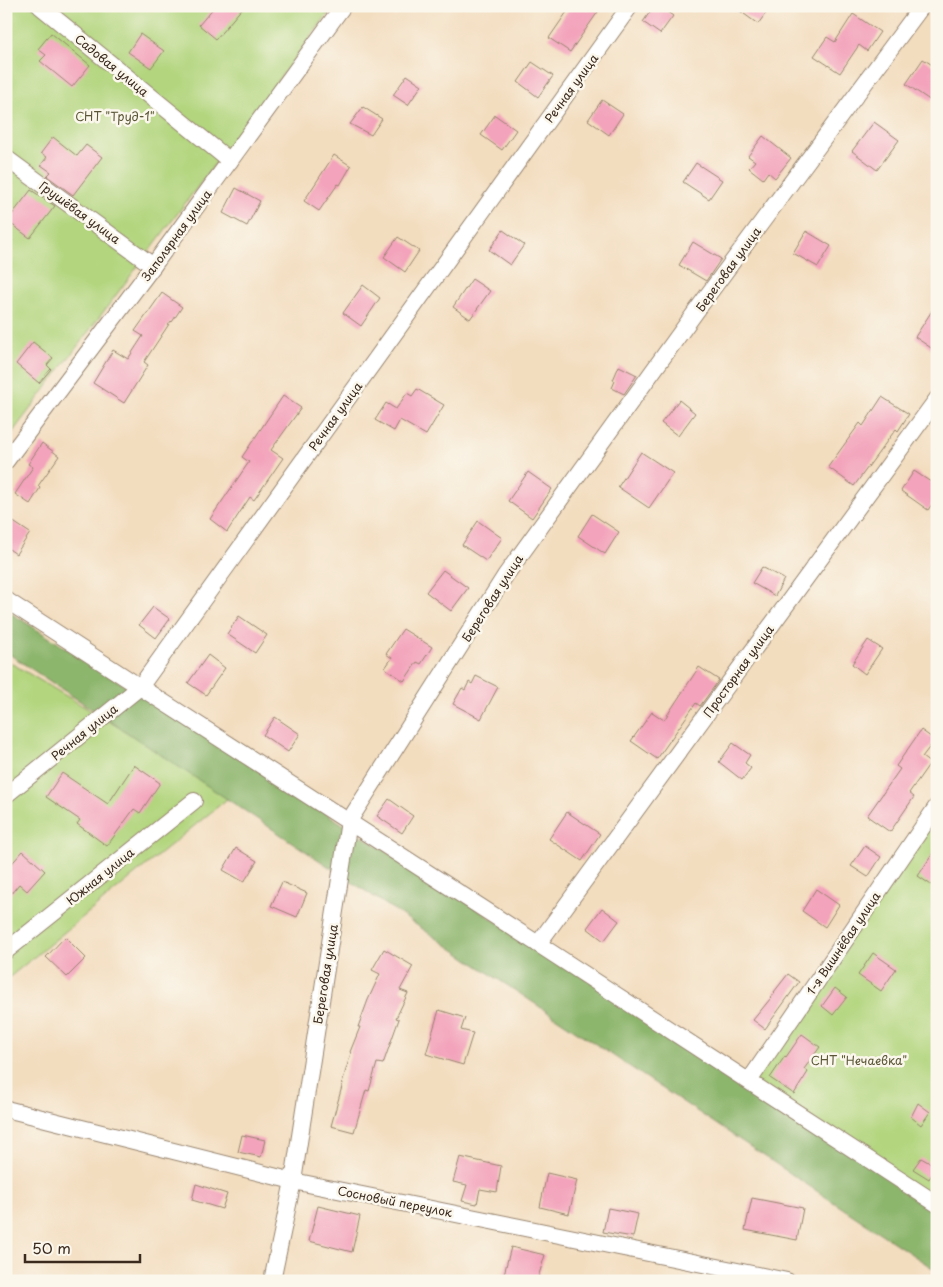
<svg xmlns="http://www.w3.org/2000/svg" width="943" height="1287" font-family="'Playpen Sans',sans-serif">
<rect width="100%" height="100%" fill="#fbf7ec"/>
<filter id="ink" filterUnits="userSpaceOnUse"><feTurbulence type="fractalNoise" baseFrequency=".02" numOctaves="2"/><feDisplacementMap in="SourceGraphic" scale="10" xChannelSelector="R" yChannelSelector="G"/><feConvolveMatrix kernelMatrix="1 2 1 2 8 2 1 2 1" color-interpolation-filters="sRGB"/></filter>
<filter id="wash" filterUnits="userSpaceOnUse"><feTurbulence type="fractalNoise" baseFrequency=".0096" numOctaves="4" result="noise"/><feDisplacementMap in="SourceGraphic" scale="20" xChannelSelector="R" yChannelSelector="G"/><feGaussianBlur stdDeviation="1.12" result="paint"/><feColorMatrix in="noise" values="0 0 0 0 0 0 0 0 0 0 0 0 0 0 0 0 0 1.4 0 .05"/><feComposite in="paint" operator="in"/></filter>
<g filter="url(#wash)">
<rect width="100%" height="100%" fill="#f3ddbf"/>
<g fill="#b2d57e" stroke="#76804e">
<polygon points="6,6 334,6 6,441"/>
<polygon points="6,660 232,795 6,980"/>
<polygon points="937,810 937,1206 749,1081"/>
</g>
<polygon fill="#8db66d" stroke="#647046" points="6,610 656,1023 937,1208 937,1271 6,652"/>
<g id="blocks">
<g fill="#f3a3bb">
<polygon points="215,6 244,6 216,39 199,25"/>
<polygon points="571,6 602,6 570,52 549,38"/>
<polygon points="654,6 659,6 673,16 660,34 643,22"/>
<polygon points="733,6 771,6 758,24"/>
<polygon points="853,14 880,32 867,51 859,45 840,73 814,56 827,37 835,42"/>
<polygon points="51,33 90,65 72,87 40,61 46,55 38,49"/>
<polygon points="140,34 164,51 151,68 128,52"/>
<polygon points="923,59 937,68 937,92 931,101 906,84"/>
<polygon points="532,62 553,76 538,97 518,82"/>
<polygon points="407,75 422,85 408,105 393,95"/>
<polygon points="602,100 623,114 609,135 588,120"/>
<polygon points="363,107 382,119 371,135 350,124"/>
<polygon points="495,115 516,130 502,150 481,135"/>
<polygon points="874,122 899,140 877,170 852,151"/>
<polygon points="763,136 791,158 775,178 768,172 763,179 749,168 755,161 748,156"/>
<polygon points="53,137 77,156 86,145 102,157 73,195 47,176 51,172 41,165 47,157 41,153"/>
<polygon points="334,155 351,166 340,185 338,184 319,211 304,201"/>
<polygon points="696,163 722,180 709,199 683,182"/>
<polygon points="236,188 260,201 247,226 223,213"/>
<polygon points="31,190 55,206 30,238 7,221"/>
<polygon points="503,230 524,245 510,265 489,250"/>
<polygon points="806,231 831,246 818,267 793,253"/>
<polygon points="398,237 419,251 405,272 384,257"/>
<polygon points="693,242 721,259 706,281 679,265"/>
<polygon points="472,279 490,291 470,319 453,307"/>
<polygon points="363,285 380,298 361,326 343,313"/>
<polygon points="162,293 182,307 172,322 171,321 144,362 148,365 124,403 93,383 113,350 128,359 143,336 135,331"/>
<polygon points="937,303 937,352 915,337"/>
<polygon points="33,342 53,358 47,365 51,369 39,383 16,364"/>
<polygon points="619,366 637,375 624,394 612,388 615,381 613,380"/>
<polygon points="417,389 444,405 426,435 400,420 394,431 375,420 386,403 396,409 407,393 412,396"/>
<polygon points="283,396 301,408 271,450 283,458 254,500 250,497 227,532 210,519 249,462 242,457"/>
<polygon points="882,397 909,414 898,431 896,429 854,486 828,467 860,423 863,426"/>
<polygon points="679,400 695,413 678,436 661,423"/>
<polygon points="42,443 59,456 38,486 40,488 30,504 15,494 33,467 28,464"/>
<polygon points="641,452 673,473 649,508 618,487"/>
<polygon points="914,471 937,486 937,497 928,510 901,491"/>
<polygon points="528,472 552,489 532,518 508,501"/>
<polygon points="592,514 619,532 605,554 578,536"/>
<polygon points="6,517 30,533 16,554 6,547"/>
<polygon points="478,521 502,538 486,561 462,545"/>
<polygon points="762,567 784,579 775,596 752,583"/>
<polygon points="443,570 468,588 451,611 426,592"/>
<polygon points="153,607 170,619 156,638 139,625"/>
<polygon points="239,616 267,635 255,653 227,634"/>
<polygon points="403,629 432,647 421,664 417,662 404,681 385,668 392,658 386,654"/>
<polygon points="868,640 882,649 865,674 852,664"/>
<polygon points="208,655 225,668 206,695 188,683"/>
<polygon points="699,667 719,680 700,706 696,703 657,759 631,741 652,712 664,720"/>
<polygon points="476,676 498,687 481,719 453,704 462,688 465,690 469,682 472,684"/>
<polygon points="275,717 300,734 288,752 263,735"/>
<polygon points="921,730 935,740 922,757 930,763 909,793 914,797 890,832 867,816 900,769 896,766"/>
<polygon points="733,743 750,755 745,763 751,768 742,780 719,762"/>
<polygon points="134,765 160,783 140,813 134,809 107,846 77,824 80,820 46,797 62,773 108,804"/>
<polygon points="389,799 413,816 402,833 377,816"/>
<polygon points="567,812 600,834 582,861 549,839"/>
<polygon points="865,846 881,857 868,877 851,866"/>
<polygon points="937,847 937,889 918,876"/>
<polygon points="236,848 257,861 244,882 223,870"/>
<polygon points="23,851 45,871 27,891 19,884 6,900 6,870"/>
<polygon points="282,882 307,893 297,917 271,906"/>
<polygon points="816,889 839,905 825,927 802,911"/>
<polygon points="602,908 619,921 604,941 587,928"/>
<polygon points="65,937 86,958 67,977 46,957"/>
<polygon points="384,949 413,966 400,990 408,993 396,1018 399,1019 383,1064 377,1063 369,1091 366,1090 354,1132 331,1126 343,1083 342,1083 351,1053 350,1052 360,1027 358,1027 368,1000 380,974 372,970"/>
<polygon points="873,953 896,969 881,991 858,975"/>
<polygon points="788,974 799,982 765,1029 753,1020 775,993 774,992"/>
<polygon points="835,988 847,997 833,1015 822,1006"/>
<polygon points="439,1010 465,1018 461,1030 473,1033 463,1065 426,1054"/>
<polygon points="802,1034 820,1047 804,1069 808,1072 794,1094 770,1078 785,1056 786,1057"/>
<polygon points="918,1103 930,1112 921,1125 911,1117"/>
<polygon points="242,1135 265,1140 261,1157 238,1152"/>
<polygon points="460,1157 501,1166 497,1192 480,1189 477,1204 462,1201 467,1185 453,1182"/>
<polygon points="921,1158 937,1167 929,1179 913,1169"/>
<polygon points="547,1173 577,1180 569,1214 540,1207"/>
<polygon points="196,1184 227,1194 222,1209 192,1200"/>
<polygon points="752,1198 803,1208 797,1240 745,1230"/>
<polygon points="318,1206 360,1216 352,1252 309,1241"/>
<polygon points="608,1208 638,1214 633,1237 603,1232"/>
<polygon points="511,1247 545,1255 537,1281 516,1281 503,1278"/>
</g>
</g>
</g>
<g filter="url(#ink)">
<use href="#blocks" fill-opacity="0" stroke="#97846e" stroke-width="1"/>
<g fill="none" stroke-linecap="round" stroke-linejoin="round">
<defs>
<g id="minor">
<polyline points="40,6 230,161"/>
<polyline points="6,158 153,266"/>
<polyline points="6,461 153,266 343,6"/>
<polyline points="6,600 140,687 538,944 937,1204"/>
<polyline points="6,795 140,687 630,6"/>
<polyline points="538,944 937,399"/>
<polyline points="6,951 194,801"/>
<polyline points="749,1081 937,806"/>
<polyline points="6,1109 293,1181 787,1281"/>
<polyline points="272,1281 293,1181 349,821 505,576 710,292 922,6"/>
</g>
</defs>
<use href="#minor" stroke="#97846e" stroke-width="18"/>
<use href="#minor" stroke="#fff" stroke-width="16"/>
</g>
</g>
<g text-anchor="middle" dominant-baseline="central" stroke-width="5" stroke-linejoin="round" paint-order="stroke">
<g font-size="12" fill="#3b2a1e" stroke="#fbf7ec">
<text transform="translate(112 65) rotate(39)">Садовая улица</text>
<text transform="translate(571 88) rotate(-54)">Речная улица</text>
<text transform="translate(80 212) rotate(36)">Грушёвая улица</text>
<text transform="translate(176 235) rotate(-54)">Заполярная улица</text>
<text transform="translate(728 269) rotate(-54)">Береговая улица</text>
<text transform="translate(335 416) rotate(-54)">Речная улица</text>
<text transform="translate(492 598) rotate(-57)">Береговая улица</text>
<text transform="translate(738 671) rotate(-54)">Просторная улица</text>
<text transform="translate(84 732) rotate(-39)">Речная улица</text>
<text transform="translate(100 876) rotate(-39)">Южная улица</text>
<text transform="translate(843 943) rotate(-56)">1-я Вишнёвая улица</text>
<text transform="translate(325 974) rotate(-81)">Береговая улица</text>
<text transform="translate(395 1201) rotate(11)">Сосновый переулок</text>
</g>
<g font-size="12" fill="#595536" stroke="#fbf7ec">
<text x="115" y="116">СНТ "Труд-1"</text>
<text x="859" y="1060">СНТ "Нечаевка"</text>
</g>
</g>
<rect width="943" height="1287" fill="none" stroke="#fbf7ec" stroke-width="25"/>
<path d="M25 1254v8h115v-8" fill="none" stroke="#3b2a1e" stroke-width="2.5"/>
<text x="32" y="1254" font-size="15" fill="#3b2a1e" stroke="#fbf7ec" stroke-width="4" paint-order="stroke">50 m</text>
</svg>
